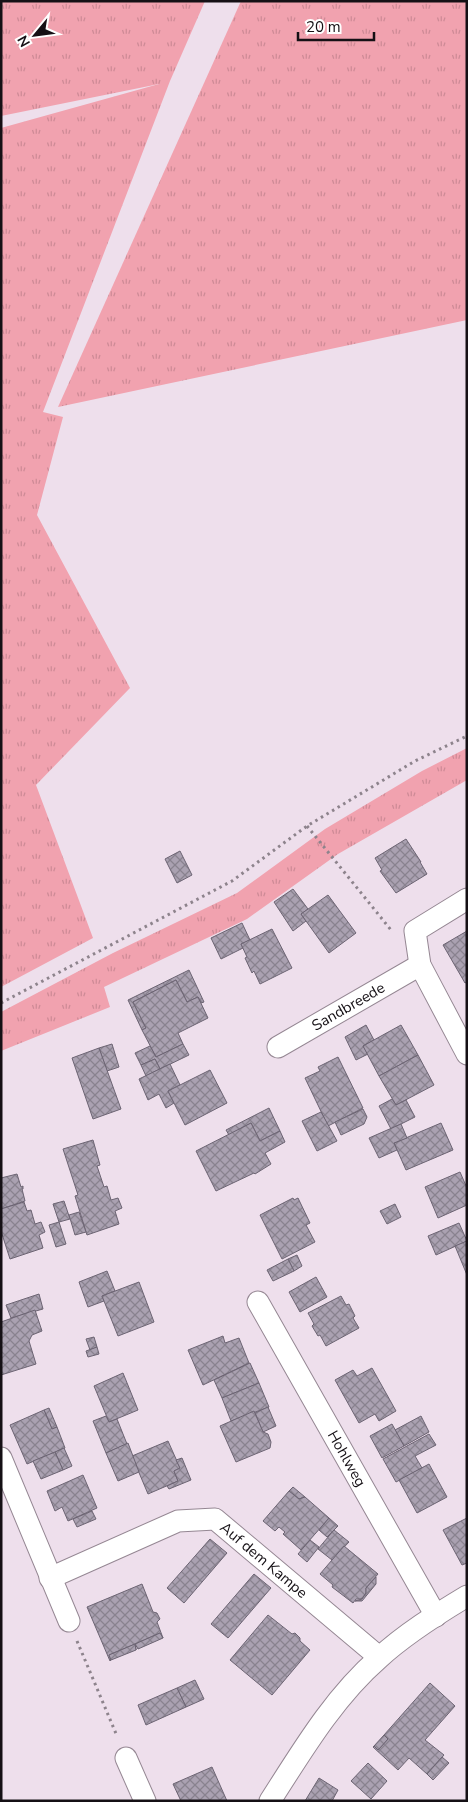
<svg xmlns="http://www.w3.org/2000/svg" width="468" height="1802" font-family="'Nunito Sans',sans-serif">
<defs>
<pattern id="grass-tufts" width="24" height="20" patternUnits="userSpaceOnUse" patternTransform="scale(1.25)"><rect width="24" height="20" fill="#f1a2af"/><path d="M3 7l-1-3M5 7V3M7 7l1-3M15 17l-1-3M17 17v-4M19 17l1-3" fill="none" stroke="#ce8a96"/></pattern>
<pattern id="building-cross-hatch" width="8" height="8" patternUnits="userSpaceOnUse" patternTransform="scale(1.25)"><rect width="8" height="8" fill="#aaa1b1"/><path d="M0 0l8 8M0 8l8-8" fill="none" stroke="#89828f"/></pattern>
</defs>
<rect width="100%" height="100%" fill="#eedfec"/>
<g fill="url(#grass-tufts)">
<polygon points="1,1 205,1 170,81 43,412 63,417 37,515 130,688 36,785 93,938 1,987 1,128 159,84 1,116"/>
<polygon points="241,1 467,1 467,320 58,407"/>
<polygon points="467,748 467,780 338,854 247,919 104,987 110,1007 1,1051 1,1012 113,953 237,893 325,829 422,771"/>
</g>
<g fill="url(#building-cross-hatch)" stroke="#6c6473">
<polygon points="406,839 421,862 420,862 427,874 396,893 380,871 382,870 375,858"/>
<polygon points="180,851 192,875 177,883 165,859"/>
<polygon points="293,889 308,909 301,914 306,921 293,931 274,902"/>
<polygon points="328,895 356,933 329,953 301,914"/>
<polygon points="242,923 250,940 241,944 243,948 221,959 211,938"/>
<polygon points="272,929 292,968 260,984 254,971 252,973 245,958 247,957 241,944"/>
<polygon points="467,931 467,982 465,983 443,945"/>
<polygon points="189,970 204,1002 201,1003 198,997 187,1002 176,980 133,1002 146,1028 142,1030 128,1000"/>
<polygon points="176,980 187,1002 198,997 208,1018 178,1033 183,1044 156,1057 142,1030 146,1028 133,1002"/>
<polygon points="366,1025 374,1040 363,1046 368,1054 356,1060 345,1037"/>
<polygon points="401,1025 418,1055 379,1076 363,1046"/>
<polygon points="112,1044 119,1067 107,1071 99,1048"/>
<polygon points="183,1044 189,1055 160,1069 155,1059 141,1065 135,1053 150,1046 156,1057"/>
<polygon points="99,1048 121,1109 93,1119 72,1058"/>
<polygon points="418,1055 434,1085 396,1105 379,1076"/>
<polygon points="338,1057 363,1108 328,1126 305,1078 320,1071 318,1067"/>
<polygon points="155,1059 160,1069 146,1076 141,1065"/>
<polygon points="170,1064 180,1085 168,1091 174,1103 166,1108 159,1094 148,1100 139,1079"/>
<polygon points="210,1070 227,1103 185,1125 168,1091"/>
<polygon points="392,1099 396,1105 406,1100 415,1117 391,1129 379,1106"/>
<polygon points="269,1108 280,1131 260,1141 251,1123 229,1135 226,1130"/>
<polygon points="363,1109 367,1117 364,1124 341,1135 335,1122"/>
<polygon points="321,1112 337,1141 317,1151 302,1121"/>
<polygon points="251,1123 260,1141 280,1131 285,1142 265,1153 271,1164 255,1174 254,1173 216,1191 196,1151"/>
<polygon points="441,1123 453,1150 406,1170 394,1143"/>
<polygon points="401,1124 407,1138 394,1143 397,1150 379,1158 369,1138"/>
<polygon points="93,1140 100,1165 97,1166 104,1187 107,1186 111,1200 118,1198 122,1208 115,1211 119,1224 87,1235 75,1196 78,1195 63,1149"/>
<polygon points="460,1172 467,1188 467,1205 438,1218 425,1187"/>
<polygon points="17,1174 21,1187 23,1186 23,1189 22,1189 25,1201 1,1209 1,1178"/>
<polygon points="293,1198 294,1200 298,1198 310,1223 306,1225 315,1242 282,1259 260,1215"/>
<polygon points="64,1201 70,1219 59,1222 53,1204"/>
<polygon points="24,1202 27,1211 31,1210 35,1224 41,1222 45,1232 39,1235 43,1248 10,1259 1,1231 1,1209"/>
<polygon points="395,1204 401,1217 387,1224 380,1211"/>
<polygon points="79,1212 86,1232 75,1235 69,1215"/>
<polygon points="59,1222 66,1244 56,1247 49,1225"/>
<polygon points="459,1223 467,1241 436,1255 428,1236"/>
<polygon points="467,1241 467,1275 455,1246"/>
<polygon points="297,1255 302,1266 294,1271 288,1259"/>
<polygon points="288,1259 294,1271 273,1281 267,1270"/>
<polygon points="107,1271 115,1291 102,1296 104,1301 88,1307 79,1282"/>
<polygon points="316,1277 327,1297 300,1312 289,1292"/>
<polygon points="139,1282 154,1322 118,1336 102,1296"/>
<polygon points="39,1294 43,1309 11,1318 6,1305"/>
<polygon points="341,1296 346,1305 349,1304 355,1316 353,1318 359,1328 326,1346 320,1335 318,1336 312,1326 314,1324 308,1313"/>
<polygon points="35,1310 42,1331 32,1335 29,1341 36,1364 1,1375 1,1322"/>
<polygon points="223,1336 225,1343 239,1338 249,1363 203,1385 188,1350"/>
<polygon points="94,1337 97,1347 90,1350 86,1339"/>
<polygon points="97,1347 99,1354 88,1357 86,1351"/>
<polygon points="250,1363 259,1383 222,1398 214,1380"/>
<polygon points="372,1368 396,1411 379,1421 375,1414 359,1423 335,1380 353,1370 357,1376"/>
<polygon points="123,1373 138,1410 109,1422 94,1386"/>
<polygon points="259,1383 269,1407 231,1421 222,1398"/>
<polygon points="268,1407 276,1426 263,1432 255,1413"/>
<polygon points="49,1408 57,1427 52,1429 44,1410"/>
<polygon points="44,1410 52,1429 57,1427 65,1448 27,1464 10,1425"/>
<polygon points="254,1411 263,1432 268,1434 271,1442 270,1448 236,1462 220,1426"/>
<polygon points="106,1416 109,1422 117,1419 127,1444 106,1453 93,1421"/>
<polygon points="421,1416 429,1432 404,1446 395,1430"/>
<polygon points="392,1424 404,1446 382,1458 370,1436"/>
<polygon points="429,1434 436,1445 415,1456 422,1468 396,1482 383,1459"/>
<polygon points="168,1441 180,1468 174,1471 178,1481 148,1494 132,1456"/>
<polygon points="128,1443 139,1472 118,1481 106,1453"/>
<polygon points="64,1448 72,1466 63,1470 55,1452"/>
<polygon points="55,1452 63,1470 41,1479 33,1461"/>
<polygon points="182,1458 191,1480 169,1489 167,1486 178,1481 174,1471 180,1468 176,1460"/>
<polygon points="429,1464 447,1497 417,1513 399,1480"/>
<polygon points="83,1475 97,1508 68,1521 62,1507 55,1511 47,1491"/>
<polygon points="293,1487 305,1497 299,1499 289,1491"/>
<polygon points="289,1491 299,1499 305,1497 329,1518 301,1550 283,1534 285,1532 279,1527 275,1531 263,1521"/>
<polygon points="92,1511 96,1519 77,1527 73,1519"/>
<polygon points="329,1518 338,1526 327,1537 319,1530"/>
<polygon points="467,1518 467,1563 462,1565 443,1530"/>
<polygon points="334,1530 349,1542 332,1560 318,1549"/>
<polygon points="210,1539 227,1553 184,1603 167,1588"/>
<polygon points="310,1540 319,1547 307,1562 298,1554"/>
<polygon points="344,1546 378,1574 366,1588 366,1593 362,1599 356,1599 353,1603 332,1587 333,1585 320,1574"/>
<polygon points="254,1574 271,1588 228,1638 211,1624"/>
<polygon points="376,1577 376,1584 362,1601 355,1601 362,1599 366,1593 366,1588"/>
<polygon points="142,1584 153,1612 157,1613 160,1619 157,1622 163,1638 160,1633 135,1644 136,1650 135,1644 109,1655 111,1660 110,1661 87,1607"/>
<polygon points="268,1615 292,1634 295,1633 300,1638 300,1641 310,1650 272,1695 230,1660"/>
<polygon points="160,1633 163,1638 138,1649 135,1644"/>
<polygon points="135,1644 136,1650 111,1660 109,1655"/>
<polygon points="195,1680 204,1699 186,1707 177,1688"/>
<polygon points="430,1683 455,1706 425,1740 444,1755 427,1774 409,1758 398,1770 373,1747 374,1746 378,1750 388,1739 384,1735"/>
<polygon points="177,1688 186,1707 146,1725 138,1705"/>
<polygon points="384,1735 388,1739 378,1750 374,1746"/>
<polygon points="442,1757 449,1763 433,1780 427,1774"/>
<polygon points="368,1763 387,1781 371,1799 351,1781"/>
<polygon points="212,1767 227,1801 181,1801 173,1784"/>
<polygon points="319,1778 338,1790 332,1801 305,1801"/>
</g>
<g fill="none" stroke-linecap="round" stroke-linejoin="round">
<defs>
<g id="minor">
<polyline points="467,899 415,931 420,965 467,1054"/>
<path id="s1" d="M278,1047L420,965"/>
<path id="s2" d="M258,1302L436,1616"/>
<polyline points="1,1458 69,1621"/>
<path id="s3" d="M50,1578L178,1521L215,1519L379,1657"/>
<polyline points="126,1758 145,1801"/>
<path d="M270,1801C302,1751 334,1697 379,1658C405,1634 437,1614 467,1596"/>
</g>
</defs>
<use href="#minor" stroke="#958793" stroke-width="23"/>
<g stroke="#8d838c" stroke-width="3" stroke-dasharray="2.5 4" stroke-linecap="butt">
<polyline points="307,826 391,930"/>
<polyline points="1,1003 232,881 307,826 415,761 467,736"/>
<polyline points="77,1641 117,1736"/>
</g>
<use href="#minor" stroke="#fff" stroke-width="21"/>
</g>
<g text-anchor="middle" dominant-baseline="central" stroke-width="4" stroke-linejoin="round" paint-order="stroke">
<g font-size="15" fill="#151015" stroke="#fff">
<text stroke="none"><textPath href="#s1" startOffset="81">Sandbreede</textPath></text>
<text stroke="none"><textPath href="#s2" startOffset="180">Hohlweg</textPath></text>
<text stroke="none"><textPath href="#s3" startOffset="241">Auf dem Kampe</textPath></text>
</g>
</g>
<rect width="468" height="1802" fill="none" stroke="#151015" stroke-width="5"/>
<g transform="translate(35 35) rotate(241)" stroke="#ffffff" stroke-width="4" paint-order="stroke">
<path d="M0-4L9 19L0 12L-9 19Z" fill="#151015"/>
<text y="-8" font-size="14" font-weight="bold" text-anchor="middle" fill="#151015">N</text>
</g>
<path d="M298 32v8h76v-8" fill="none" stroke="#151015" stroke-width="2.5"/>
<text x="306" y="32" font-size="15" fill="#151015" stroke="#ffffff" stroke-width="4" paint-order="stroke">20 m</text>
</svg>
